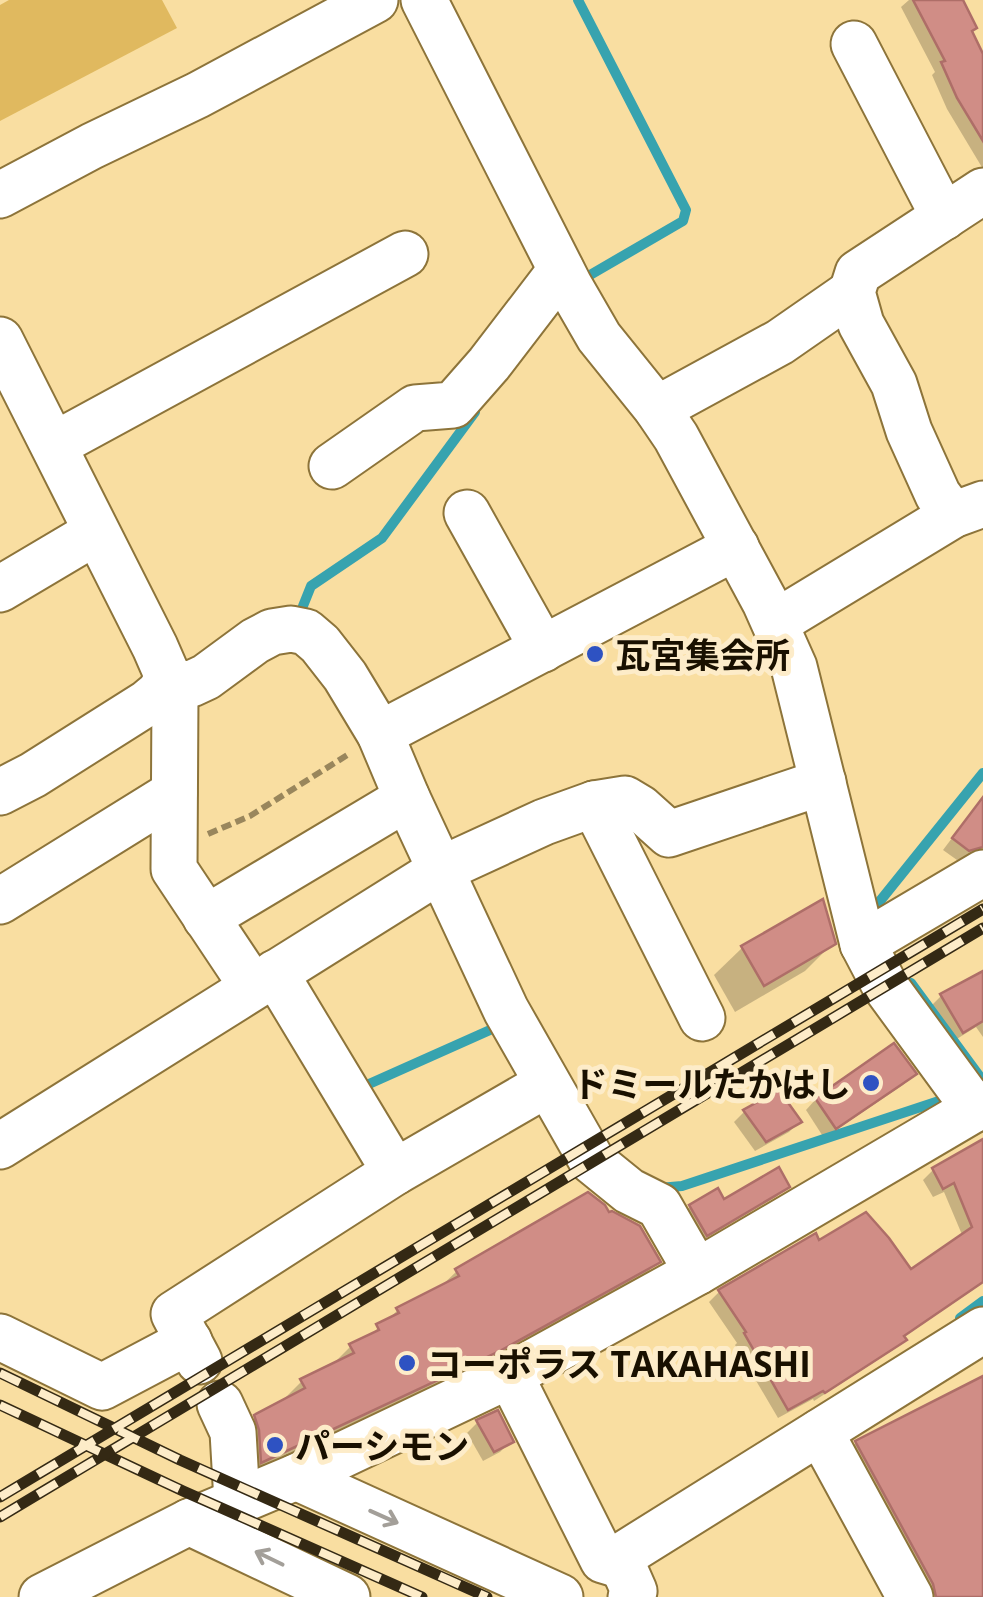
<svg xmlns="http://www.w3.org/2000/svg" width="983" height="1597" font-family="'Open Sans','Noto Sans JP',sans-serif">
<rect width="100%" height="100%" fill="#f9dea1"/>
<polygon fill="#e0b95f" points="9,0 162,0 177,28 0,121 0,5"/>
<g fill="#0003">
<polygon points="909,0 960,0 983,60 983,169 947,109 932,75 935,72 901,7"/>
<polygon points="983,797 983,860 972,856 957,860 943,850"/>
<polygon points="833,943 805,971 735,1012 714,975 742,948"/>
<polygon points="983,974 983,1037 976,1027 952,1042 930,1007 941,996"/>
<polygon points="914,1074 903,1085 824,1138 806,1110 816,1099"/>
<polygon points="744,1112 799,1122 789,1132 755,1151 734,1122"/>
<polygon points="983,1155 983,1280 975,1288 902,1338 904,1340 894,1349 814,1401 813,1399 778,1418 735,1345 737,1343 709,1302 719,1292 815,1236 819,1243 910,1273 963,1237 944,1192 933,1197 923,1180 933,1170"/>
<polygon points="787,1186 776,1197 695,1245 679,1217 690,1207 722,1202"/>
<polygon points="658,1262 641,1278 478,1368 245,1478 239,1434 256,1417 286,1401 285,1398 302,1381 334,1363 351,1346 365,1340 398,1310 438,1289 457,1271"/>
<polygon points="983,1379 983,1597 926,1597 843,1456 856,1443"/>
<polygon points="478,1422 511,1441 500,1452 483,1461 467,1433"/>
</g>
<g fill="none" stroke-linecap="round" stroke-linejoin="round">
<g stroke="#37a3af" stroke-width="10">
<polyline points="578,0 686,210 683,221 578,282"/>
<polyline points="303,606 311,586 382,538 475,412"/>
<polyline points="879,918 876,906 983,773"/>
<polyline points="911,983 983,1081"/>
<polyline points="360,1088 499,1026"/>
<polyline points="659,1188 682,1186 948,1098"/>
<polyline points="960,1318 983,1301"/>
</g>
</g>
<g fill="#d08d86" stroke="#ae6e68" stroke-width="2.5">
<polygon points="913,0 963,0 977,28 972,31 983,54 983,141 957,98 941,62 945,61"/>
<polygon points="983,797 983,847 969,851 952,838"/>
<polygon points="823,899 836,944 764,986 741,946"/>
<polygon points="983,971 983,1021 963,1033 940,994"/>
<polygon points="894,1043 917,1074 836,1129 815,1098"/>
<polygon points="779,1090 802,1122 766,1142 743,1110"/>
<polygon points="983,1139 983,1282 904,1336 907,1340 825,1393 823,1391 788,1410 744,1333 746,1332 718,1290 816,1233 819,1240 866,1212 889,1238 911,1269 972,1227 954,1183 943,1189 932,1168"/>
<polygon points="779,1167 790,1187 707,1236 689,1205 718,1188 724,1199"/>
<polygon points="588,1192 605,1205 609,1212 612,1211 640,1226 661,1262 498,1352 261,1463 259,1430 254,1415 305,1388 300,1379 354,1353 349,1344 379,1330 376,1324 399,1313 396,1308 459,1276 455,1269"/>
<polygon points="983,1376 983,1597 936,1597 933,1584 855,1441"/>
<polygon points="498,1410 514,1442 494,1452 476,1420"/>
</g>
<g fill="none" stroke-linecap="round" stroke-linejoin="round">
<defs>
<g id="minor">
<polyline points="424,0 569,285 599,337 657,409 676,437 765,602 794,667 863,944 885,986 975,1109"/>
<polyline points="854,44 944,217"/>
<polyline points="0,195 92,146 198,95 375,0"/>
<polyline points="0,340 155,647 165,670 166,682 159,693 147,703 33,775 0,792"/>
<polyline points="657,409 780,342 852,292"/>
<polyline points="54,445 405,254"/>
<polyline points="332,466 415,408 453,405 489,364 561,270"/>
<polyline points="467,513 543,649"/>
<polyline points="953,515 938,495 909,431 894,384 861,324 852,292 858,273 983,191"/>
<polyline points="0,589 96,532"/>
<polyline points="775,623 953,515 983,504"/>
<polyline points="166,682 191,684 206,677 255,641 272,632 291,629 306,632 320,644 345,676 380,734 407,798 506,1010 592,1161 629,1191 659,1206 697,1272"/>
<polyline points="166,682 175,695 174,869 252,986"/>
<polyline points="380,734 736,547"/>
<polyline points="594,804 702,1018"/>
<polyline points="0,901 174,793"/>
<polyline points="206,918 407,798"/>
<polyline points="863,944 983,873"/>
<polyline points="0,1146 442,869 544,822 594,804 625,799 640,808 669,834 823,782"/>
<polyline points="395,1172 547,1084"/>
<polyline points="0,1337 102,1387 189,1341"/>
<polyline points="199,1361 174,1314 395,1172 275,973"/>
<polyline points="510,1375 603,1560 623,1566"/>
<polyline points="220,1404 233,1432 237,1501"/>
<polyline points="820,1432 910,1597"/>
<polyline points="296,1477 560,1597"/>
<polyline points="189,1522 347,1597"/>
<polyline points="42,1597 189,1522 296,1477 510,1375 697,1272 983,1104"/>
<polyline points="631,1597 634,1591 623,1566 626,1553 983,1330"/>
</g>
</defs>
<use href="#minor" stroke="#8d743a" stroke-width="49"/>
<polyline stroke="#99865c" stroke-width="6" stroke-dasharray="10 5" stroke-linecap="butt" points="208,834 250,816 349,754"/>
<use href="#minor" stroke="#fff" stroke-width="45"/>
<defs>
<g id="rail">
<polyline points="0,1373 180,1460 487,1597"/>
<polyline points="0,1405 183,1491 422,1597"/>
<polyline points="0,1497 983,909"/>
<polyline points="0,1517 983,928"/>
</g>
</defs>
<use href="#rail" stroke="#342914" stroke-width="11"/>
<use href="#rail" stroke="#fdecc9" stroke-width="8" stroke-dasharray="22" stroke-linecap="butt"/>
</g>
<defs><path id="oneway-shaft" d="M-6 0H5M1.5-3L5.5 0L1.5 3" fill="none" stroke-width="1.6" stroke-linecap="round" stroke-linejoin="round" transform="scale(2.5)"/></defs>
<g stroke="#a39f99">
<use href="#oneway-shaft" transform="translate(384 1517) rotate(24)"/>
<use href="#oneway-shaft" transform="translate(269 1558) rotate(-154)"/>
</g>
<g fill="#2e52c2" stroke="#fdecc9" stroke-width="4">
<circle cx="595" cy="654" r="10"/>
<circle cx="871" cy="1083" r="10"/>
<circle cx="407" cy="1363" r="10"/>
<circle cx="275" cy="1445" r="10"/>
</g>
<g text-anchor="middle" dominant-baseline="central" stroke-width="10" stroke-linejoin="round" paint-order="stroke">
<g font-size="35" font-weight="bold" fill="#191000" stroke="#fdecc9" text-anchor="start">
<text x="615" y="654">瓦宮集会所</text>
<text x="851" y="1083" text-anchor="end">ドミールたかはし</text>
<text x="427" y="1363">コーポラス TAKAHASHI</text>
<text x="295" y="1445">パーシモン</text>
</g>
</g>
</svg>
